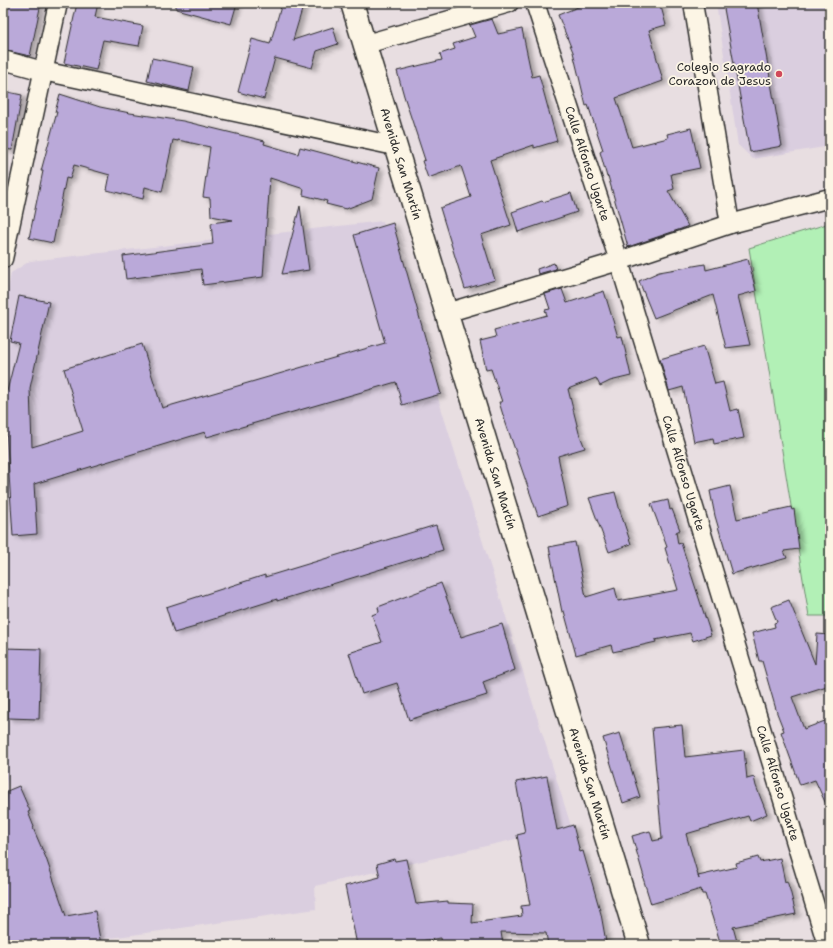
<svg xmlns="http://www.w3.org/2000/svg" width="833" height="948" font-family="'Shantell Sans',sans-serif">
<defs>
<filter id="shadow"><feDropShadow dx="4.5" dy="2.5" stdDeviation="2" flood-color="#0004"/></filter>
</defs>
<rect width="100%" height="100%" fill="#e8dee1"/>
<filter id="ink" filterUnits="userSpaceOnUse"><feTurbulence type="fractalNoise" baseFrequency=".025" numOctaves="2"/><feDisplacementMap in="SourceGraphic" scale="8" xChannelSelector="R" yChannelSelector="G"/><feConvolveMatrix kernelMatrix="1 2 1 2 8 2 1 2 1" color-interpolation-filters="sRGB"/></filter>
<g filter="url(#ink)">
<g fill="#dacedf">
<polygon points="716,3 830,3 830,146 753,159 738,145"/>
<polygon points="383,221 571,826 315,886 316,909 61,945 3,769 3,320 11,273 30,261"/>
</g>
<polygon fill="#b2f0b6" stroke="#6e8e70" points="830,223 830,616 809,616 749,248"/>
<g fill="#baa9d9" stroke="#2b2b2b" filter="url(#shadow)">
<polygon points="8,3 41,3 30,56 3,50 3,31"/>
<polygon points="77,3 98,3 95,17 143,26 139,46 103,40 96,70 64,63"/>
<polygon points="176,3 237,3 231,24 176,9"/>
<polygon points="282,3 304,3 293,40 333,27 338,44 317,51 312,68 275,58 264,99 238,92 252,39 270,44"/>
<polygon points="588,3 660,3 666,25 649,30 663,81 616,98 632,147 668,138 667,134 691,128 700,168 671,174 674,189 668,191 688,226 681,229 628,247 608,176 607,177 600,152 603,150 588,105 586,106 573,52 558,15"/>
<polygon points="723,3 757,3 782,146 750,152"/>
<polygon points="492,19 498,34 522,29 532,77 539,75 557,141 534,148 534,145 490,160 511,225 481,235 495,280 465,289 440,208 471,197 461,166 428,178 422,161 425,160 404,96 397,71 442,60 440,54 455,49 453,44 475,37 470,25"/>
<polygon points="152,58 194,67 189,91 147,81"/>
<polygon points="3,91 22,95 12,150 3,149"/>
<polygon points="60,94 100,107 130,113 183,121 265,141 264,144 298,154 300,147 379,168 372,199 346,209 326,204 327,201 303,195 304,189 270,178 263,277 203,285 201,269 126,279 123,256 213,244 211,223 233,220 211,216 210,198 203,197 210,147 178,140 178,141 173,140 162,192 145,187 143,199 107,190 110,175 74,165 70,179 66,178 53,243 29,238 43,171 41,171 57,112 55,112"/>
<polygon points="571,193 577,212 518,232 512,212 542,201 543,202"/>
<polygon points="300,206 309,270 282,274"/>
<polygon points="393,223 441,394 402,405 396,382 207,437 205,432 34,484 37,534 13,536 6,428 3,428 3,391 7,391 19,343 10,341 19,296 49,302 30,388 32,447 83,431 64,369 142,344 162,408 385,343 354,235"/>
<polygon points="748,259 756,291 738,296 750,345 726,348 713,295 654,318 639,281 659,272 705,264 706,270"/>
<polygon points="554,263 556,269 538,274 537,269"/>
<polygon points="562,289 567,303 604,291 618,337 622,336 631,376 610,381 600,386 596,378 568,389 579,433 585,448 558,456 568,506 538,516 503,415 499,402 502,402 491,369 486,370 480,341 496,337 494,330 547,315 545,310 550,309 545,294"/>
<polygon points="704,346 715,384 723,382 730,411 738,409 744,438 714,444 713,438 694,442 683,387 669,391 660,359"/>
<polygon points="730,486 737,519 791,507 792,510 794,509 799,549 784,551 787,558 732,574 715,516 710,491"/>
<polygon points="615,492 620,511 631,544 609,552 589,498"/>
<polygon points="668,500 670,510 672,509 680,530 676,532 678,544 681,543 711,635 693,641 690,633 655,640 656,642 613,652 611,645 576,655 564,611 562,612 549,547 575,542 586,597 615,588 618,601 678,590 665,548 667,547 651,504"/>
<polygon points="436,525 443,550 277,601 277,599 195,625 195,627 174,633 166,607 265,575 265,577"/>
<polygon points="441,583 461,637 502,624 515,670 483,682 487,695 409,720 397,683 362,694 349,653 382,642 372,615 379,612 378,607"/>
<polygon points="789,600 815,664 817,634 830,635 830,685 792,697 804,729 830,719 830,813 815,780 800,785 781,732 784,731 777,713 762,661 759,661 752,633 775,627 774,623 777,622 771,607"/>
<polygon points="3,648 41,649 39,719 8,718 8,691 3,693"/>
<polygon points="682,725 685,757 744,750 747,779 754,777 756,786 767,814 750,821 748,816 686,834 699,879 698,876 737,867 736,863 758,857 760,862 780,858 785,882 787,881 790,890 796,914 733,927 738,945 721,945 705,894 702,894 701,889 651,904 643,878 644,877 632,836 650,831 653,841 662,839 652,728"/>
<polygon points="620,733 640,797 623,803 603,738"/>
<polygon points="547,776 557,830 573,825 580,852 583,851 601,914 606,942 588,945 548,945 546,933 501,932 503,945 442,945 441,938 406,943 406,945 357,945 345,886 380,877 377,864 394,859 395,861 406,859 416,904 448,901 448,903 473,904 472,923 522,916 521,906 530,905 517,835 525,833 516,782"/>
<polygon points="19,786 30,811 28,812 34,827 33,828 46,858 66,916 95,911 101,945 3,945 3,802 6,810 7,791"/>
</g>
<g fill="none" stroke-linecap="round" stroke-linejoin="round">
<defs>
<g id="street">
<path id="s1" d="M535,3L619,261L827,945"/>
<polyline points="693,3 730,224"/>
<polyline points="366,44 509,3"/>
<polyline points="3,60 43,71 395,146"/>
<polyline points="3,259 58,3"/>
<polyline points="446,313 619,261 730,224 830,198"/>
</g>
<g id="secondary">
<path id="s2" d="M352,3L639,945"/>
</g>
</defs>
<use href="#street" stroke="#2b2b2b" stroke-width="21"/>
<use href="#secondary" stroke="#2b2b2b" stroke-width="25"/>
<use href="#street" stroke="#fcf5e5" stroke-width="18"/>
<use href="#secondary" stroke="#fcf5e5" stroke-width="22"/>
</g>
</g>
<circle fill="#d1495b" stroke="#fcf5e5" stroke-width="1.5" cx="779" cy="74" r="4"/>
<g text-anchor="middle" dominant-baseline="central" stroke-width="3.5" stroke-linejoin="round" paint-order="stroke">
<g font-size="12" fill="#2b2b2b" stroke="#fcf5e5" text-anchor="end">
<text x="771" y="67">Colegio Sagrado<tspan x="771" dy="14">Corazon de Jesus</tspan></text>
</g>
<g font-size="12" fill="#2b2b2b" stroke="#fcf5e5">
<text stroke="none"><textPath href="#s2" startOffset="168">Avenida San Martín</textPath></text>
<text stroke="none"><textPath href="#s1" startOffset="169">Calle Alfonso Ugarte</textPath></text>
<text stroke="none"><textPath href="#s1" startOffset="493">Calle Alfonso Ugarte</textPath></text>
<text stroke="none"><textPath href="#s2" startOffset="492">Avenida San Martín</textPath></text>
<text stroke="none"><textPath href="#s1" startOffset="817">Calle Alfonso Ugarte</textPath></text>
<text stroke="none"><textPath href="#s2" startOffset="816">Avenida San Martín</textPath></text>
</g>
</g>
<rect width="833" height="948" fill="none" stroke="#fcf5e5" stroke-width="16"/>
<rect x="8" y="8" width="817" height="932" fill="none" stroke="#2b2b2b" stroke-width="1.5" filter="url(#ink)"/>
</svg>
